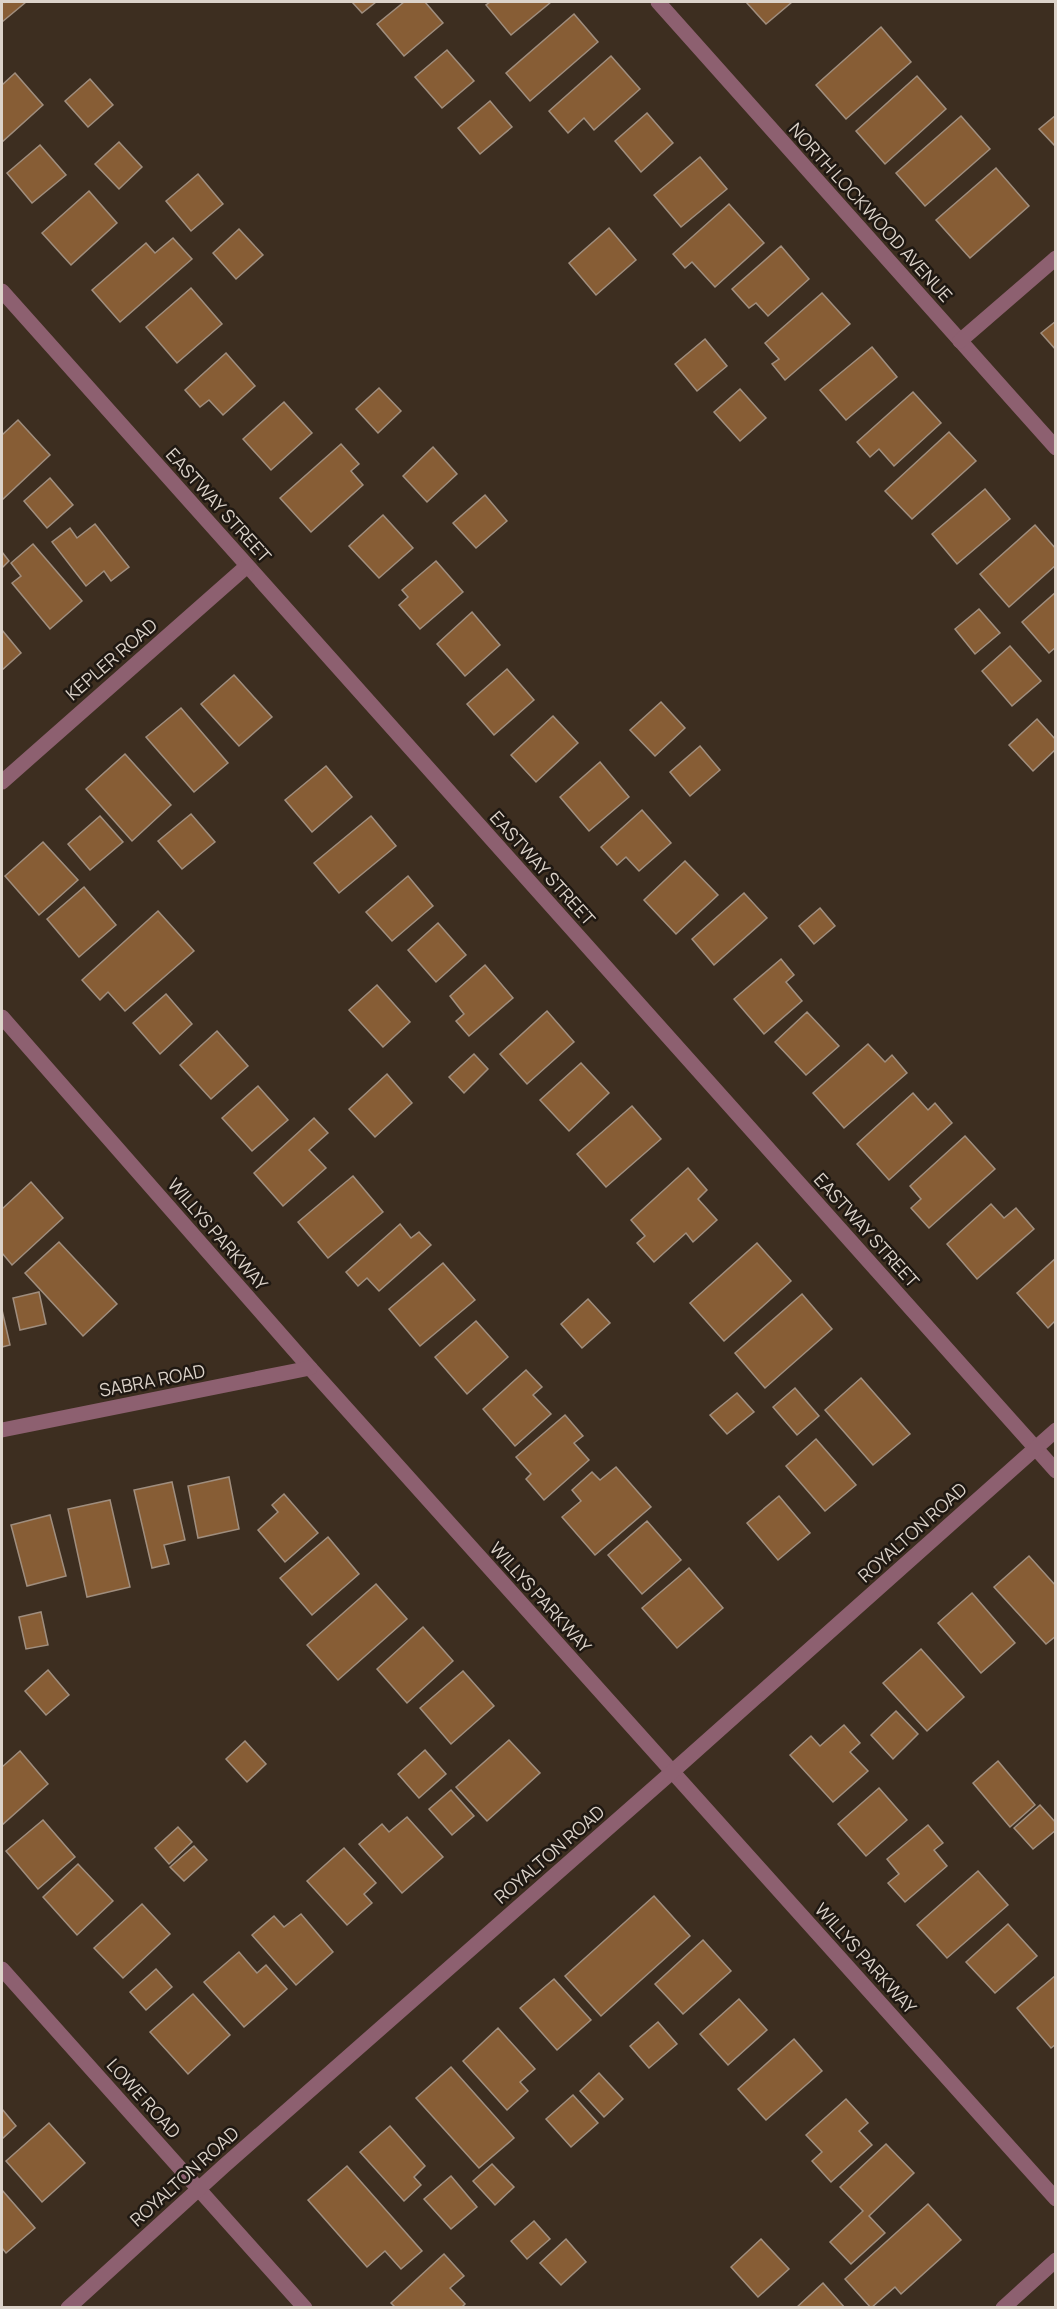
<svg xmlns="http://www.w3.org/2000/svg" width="1057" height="2309" font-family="Manrope,sans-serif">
<rect width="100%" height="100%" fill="#3d2e20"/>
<g fill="#875d35" stroke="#a08e7e" stroke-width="1.5">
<polygon points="2,2 26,2 2,22"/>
<polygon points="352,2 376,2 362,13"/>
<polygon points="404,2 425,2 443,23 404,56 377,24"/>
<polygon points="490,2 551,2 511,35 486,5"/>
<polygon points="746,2 792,2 766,24"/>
<polygon points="574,14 598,42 530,101 506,73"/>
<polygon points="881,27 911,62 846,119 816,85"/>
<polygon points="447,50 474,81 442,108 415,77"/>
<polygon points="611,56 640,89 594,130 584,118 568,133 549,111"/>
<polygon points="15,73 43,105 2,142 2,85"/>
<polygon points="917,76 946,109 885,164 856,131"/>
<polygon points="90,79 113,105 88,127 65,101"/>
<polygon points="490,101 512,127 480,154 458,128"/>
<polygon points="647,113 673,143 641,172 615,141"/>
<polygon points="1056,115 1056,147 1039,129"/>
<polygon points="961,116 990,149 925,206 896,173"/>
<polygon points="119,142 142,167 119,189 95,164"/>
<polygon points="40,145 66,175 32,203 7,173"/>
<polygon points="700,157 727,189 681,227 654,195"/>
<polygon points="996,168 1029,206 970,258 936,220"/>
<polygon points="198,174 223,204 191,231 166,201"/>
<polygon points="89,191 117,223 71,265 42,233"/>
<polygon points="729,204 764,243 715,287 692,262 685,268 673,254"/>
<polygon points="609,228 636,260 596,295 569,263"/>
<polygon points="239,229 263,255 236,279 213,253"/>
<polygon points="173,238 192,259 120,322 92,290 146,243 155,253"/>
<polygon points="781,246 809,279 768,316 756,303 749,308 732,289"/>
<polygon points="191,288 222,324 177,363 146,327"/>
<polygon points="822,293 850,324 785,380 772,364 779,359 765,343"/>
<polygon points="1056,321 1056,350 1041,333"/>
<polygon points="705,339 727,366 697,391 675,364"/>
<polygon points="872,347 897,377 846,420 820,390"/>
<polygon points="226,353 255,386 223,415 209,400 200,407 185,390"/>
<polygon points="379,388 401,411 378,433 356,409"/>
<polygon points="740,389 766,418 740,441 714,412"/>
<polygon points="913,392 941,423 894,466 879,449 870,457 857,442"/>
<polygon points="284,402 312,433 271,470 243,439"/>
<polygon points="18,420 50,455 2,500 2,435"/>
<polygon points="949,432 976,461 912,519 885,491"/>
<polygon points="341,444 359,464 351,471 363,485 311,532 280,498"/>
<polygon points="433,447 457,474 427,502 403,476"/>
<polygon points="50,478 73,505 47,528 24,501"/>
<polygon points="985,489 1010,519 957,564 932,534"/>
<polygon points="485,495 507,521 476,548 453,523"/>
<polygon points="383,515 413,548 379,578 349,546"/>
<polygon points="95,524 129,567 111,581 104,571 86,586 52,542 70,528 77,538"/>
<polygon points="1035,525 1056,549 1056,565 1009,607 980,574"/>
<polygon points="33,544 82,601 50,629 12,583 21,576 11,563"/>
<polygon points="2,552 9,561 2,568"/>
<polygon points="436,561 463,592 420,629 399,605 408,597 402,590"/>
<polygon points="1056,592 1056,647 1049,653 1022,622"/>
<polygon points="979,609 1000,633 975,654 955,629"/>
<polygon points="472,612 500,645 465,676 437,644"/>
<polygon points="2,630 21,653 2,670"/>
<polygon points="1010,646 1041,681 1012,706 982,671"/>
<polygon points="507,669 534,700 494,735 467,704"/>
<polygon points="234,675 272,717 239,746 201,704"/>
<polygon points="661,702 685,728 655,756 630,730"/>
<polygon points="181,708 228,763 194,792 146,737"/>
<polygon points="553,716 578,743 536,782 511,755"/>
<polygon points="1037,719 1056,740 1056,749 1033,771 1009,745"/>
<polygon points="700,746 720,770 690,796 670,772"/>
<polygon points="125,754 171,805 132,841 86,789"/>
<polygon points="600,762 629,797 589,831 560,797"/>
<polygon points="326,766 352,797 312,832 285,800"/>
<polygon points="642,810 671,843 639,871 626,857 617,865 601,847"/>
<polygon points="191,814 215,842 182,869 158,841"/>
<polygon points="100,816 123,842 90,870 68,844"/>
<polygon points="371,816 396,846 339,893 314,863"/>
<polygon points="43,842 78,880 39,915 5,876"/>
<polygon points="685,861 718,895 676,934 644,900"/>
<polygon points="408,876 433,906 392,941 366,912"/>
<polygon points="84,887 116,925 79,957 47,919"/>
<polygon points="744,893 767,918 714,965 692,939"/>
<polygon points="820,908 835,926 814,944 799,926"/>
<polygon points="158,911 194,951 125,1011 108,992 100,1000 82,980"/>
<polygon points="438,923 466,955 436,982 408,950"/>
<polygon points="781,959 794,975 786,982 802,1001 764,1034 734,999"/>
<polygon points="485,965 513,998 469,1036 456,1021 464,1014 450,996"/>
<polygon points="377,985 410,1022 383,1047 349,1010"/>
<polygon points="166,994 192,1024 160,1054 133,1023"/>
<polygon points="547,1011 574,1042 527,1084 500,1054"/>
<polygon points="807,1012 839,1046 806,1075 775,1042"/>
<polygon points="217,1031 248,1066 211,1099 180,1065"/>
<polygon points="868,1044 885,1062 892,1055 907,1073 844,1128 813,1093"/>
<polygon points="474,1054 488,1069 464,1093 449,1077"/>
<polygon points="581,1063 609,1093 569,1131 540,1100"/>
<polygon points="387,1074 412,1103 375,1137 349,1109"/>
<polygon points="258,1086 288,1120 252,1151 222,1118"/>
<polygon points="913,1093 928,1110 935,1103 952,1123 889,1180 857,1144"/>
<polygon points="632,1106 661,1139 606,1187 577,1154"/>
<polygon points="314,1118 328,1133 309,1150 326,1168 283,1206 254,1173"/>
<polygon points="965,1136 995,1169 929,1228 911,1208 921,1199 910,1186"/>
<polygon points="688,1168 707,1190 698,1199 717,1220 693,1242 686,1233 654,1262 637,1243 645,1236 631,1220"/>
<polygon points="353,1176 383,1212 328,1258 298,1222"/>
<polygon points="31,1182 63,1218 12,1265 2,1253 2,1209"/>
<polygon points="991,1204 1004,1218 1016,1208 1034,1229 977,1279 947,1244"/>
<polygon points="400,1224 411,1238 419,1232 431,1245 379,1291 367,1278 358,1286 346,1272"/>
<polygon points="59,1242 117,1304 83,1336 25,1273"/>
<polygon points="757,1243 791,1281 724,1341 690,1303"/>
<polygon points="1056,1258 1056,1320 1048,1328 1017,1293"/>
<polygon points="443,1263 475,1300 420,1346 389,1309"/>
<polygon points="39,1292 46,1324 20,1330 13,1298"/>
<polygon points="802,1294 832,1329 765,1388 735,1353"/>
<polygon points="588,1299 610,1323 582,1348 561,1324"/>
<polygon points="2,1310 10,1345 2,1347"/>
<polygon points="476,1321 508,1357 467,1394 435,1357"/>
<polygon points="526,1370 542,1387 533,1395 551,1414 515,1446 483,1409"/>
<polygon points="861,1378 910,1434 873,1465 825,1410"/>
<polygon points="795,1388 819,1416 797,1435 773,1407"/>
<polygon points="737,1393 754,1412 727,1434 710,1415"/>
<polygon points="565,1415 583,1436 574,1443 589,1460 544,1500 526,1479 531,1474 516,1457"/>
<polygon points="816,1439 856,1485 825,1511 786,1466"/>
<polygon points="616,1467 651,1507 595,1555 562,1517 581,1501 572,1490 592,1472 600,1480"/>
<polygon points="229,1477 239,1529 198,1538 188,1486"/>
<polygon points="172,1482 185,1540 164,1545 169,1564 152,1568 134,1490"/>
<polygon points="284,1494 318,1533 285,1562 258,1530 278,1512 272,1505"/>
<polygon points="779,1496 810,1533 778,1560 747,1523"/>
<polygon points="110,1500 130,1587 87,1597 68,1509"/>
<polygon points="50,1515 66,1576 27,1586 11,1525"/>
<polygon points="647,1521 681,1560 642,1594 608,1555"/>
<polygon points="328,1537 359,1574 312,1615 280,1578"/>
<polygon points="1029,1556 1056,1586 1056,1636 1046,1644 994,1587"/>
<polygon points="689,1568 723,1608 677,1648 642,1608"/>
<polygon points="376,1584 407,1619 338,1680 307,1645"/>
<polygon points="972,1593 1015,1643 981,1673 938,1623"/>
<polygon points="41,1612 48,1645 26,1649 19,1617"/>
<polygon points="423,1627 453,1661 407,1703 377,1669"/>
<polygon points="921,1649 964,1697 927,1731 883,1683"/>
<polygon points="48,1670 69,1695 46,1715 25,1691"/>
<polygon points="463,1671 494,1706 451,1744 420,1708"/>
<polygon points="896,1711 918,1734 893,1759 871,1735"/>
<polygon points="844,1725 860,1743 850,1752 868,1771 833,1802 790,1755 811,1736 820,1746"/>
<polygon points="509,1740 540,1773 487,1821 456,1787"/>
<polygon points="245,1741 266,1764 247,1782 226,1759"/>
<polygon points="425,1750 446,1774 419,1798 398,1774"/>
<polygon points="20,1751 48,1784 2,1825 2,1767"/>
<polygon points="998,1761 1035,1805 1010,1827 973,1783"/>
<polygon points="879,1788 907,1820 866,1856 838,1824"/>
<polygon points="451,1790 474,1816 452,1835 429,1809"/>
<polygon points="1040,1805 1056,1823 1056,1830 1033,1849 1014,1828"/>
<polygon points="407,1817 443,1857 402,1893 359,1844 382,1824 389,1832"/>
<polygon points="43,1820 75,1857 38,1889 6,1851"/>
<polygon points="928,1825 943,1843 934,1850 947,1866 905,1902 888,1883 899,1874 887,1859"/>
<polygon points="178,1827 192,1842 169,1864 155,1848"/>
<polygon points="194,1846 207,1860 184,1881 170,1867"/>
<polygon points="344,1848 376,1883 364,1894 372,1903 347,1925 307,1881"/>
<polygon points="78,1864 113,1901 77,1935 43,1897"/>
<polygon points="978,1871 1008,1905 947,1958 917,1925"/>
<polygon points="654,1896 690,1936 601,2016 565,1976"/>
<polygon points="142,1904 170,1934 123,1978 94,1948"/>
<polygon points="301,1914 333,1952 296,1985 252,1935 274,1916 284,1927"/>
<polygon points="1008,1924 1037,1956 995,1993 966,1962"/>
<polygon points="703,1940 731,1971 683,2014 655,1984"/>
<polygon points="239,1952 257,1973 266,1965 287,1989 244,2027 204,1982"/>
<polygon points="156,1969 172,1987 146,2010 130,1992"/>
<polygon points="1056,1975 1056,2044 1051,2048 1017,2008"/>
<polygon points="554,1979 591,2020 557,2050 520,2008"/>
<polygon points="193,1994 230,2035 188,2074 150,2032"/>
<polygon points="739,1999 767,2030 728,2065 700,2034"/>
<polygon points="658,2022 677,2044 649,2068 630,2046"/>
<polygon points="498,2028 535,2069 520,2082 528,2091 507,2110 463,2061"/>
<polygon points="794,2039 822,2071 766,2120 738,2089"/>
<polygon points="451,2067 514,2138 479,2168 416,2098"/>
<polygon points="599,2073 623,2099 604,2117 580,2091"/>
<polygon points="573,2095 598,2123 571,2147 546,2119"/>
<polygon points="846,2099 868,2123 859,2131 872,2145 831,2182 812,2161 822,2152 806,2135"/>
<polygon points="2,2109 16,2126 2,2139"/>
<polygon points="49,2123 85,2163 42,2202 6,2161"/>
<polygon points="390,2126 425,2166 414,2177 421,2185 404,2201 360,2152"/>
<polygon points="886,2144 914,2173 869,2216 885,2233 851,2264 830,2242 863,2211 840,2187"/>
<polygon points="492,2164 514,2187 495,2205 473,2181"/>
<polygon points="347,2166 422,2251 401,2269 385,2251 367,2267 308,2200"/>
<polygon points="451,2176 477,2207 451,2229 424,2199"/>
<polygon points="2,2190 35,2228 6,2253 2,2248"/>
<polygon points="928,2204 961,2240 901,2294 895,2287 871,2308 845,2279"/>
<polygon points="534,2221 550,2239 527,2259 511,2241"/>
<polygon points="566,2239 586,2262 561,2285 540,2263"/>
<polygon points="761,2239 789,2269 758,2297 731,2267"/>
<polygon points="444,2254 464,2276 450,2288 465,2304 461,2308 396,2308 391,2303"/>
<polygon points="823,2283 845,2308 796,2308"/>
</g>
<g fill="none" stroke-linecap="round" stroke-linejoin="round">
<g stroke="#8d6070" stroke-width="15">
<polyline points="658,2 1056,448"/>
<polyline points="2,291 1056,1471"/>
<polyline points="960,341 1056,258"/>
<polyline points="2,782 247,566"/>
<polyline points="2,1017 310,1368 1056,2199"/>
<polyline points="2,1430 310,1368"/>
<polyline points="2,1969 305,2308"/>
<polyline points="68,2308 224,2166 672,1772 1056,1430"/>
<polyline points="1003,2308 1056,2260"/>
</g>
</g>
<g text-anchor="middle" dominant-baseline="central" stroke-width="5" stroke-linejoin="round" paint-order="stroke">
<g font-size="18" fill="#dcd3ca" stroke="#1f1812">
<text transform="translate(871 212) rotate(48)">NORTH LOCKWOOD AVENUE</text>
<text transform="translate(219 505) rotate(48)">EASTWAY STREET</text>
<text transform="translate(111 659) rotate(-41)">KEPLER ROAD</text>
<text transform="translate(543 868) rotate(48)">EASTWAY STREET</text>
<text transform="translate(867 1230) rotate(48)">EASTWAY STREET</text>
<text transform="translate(218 1234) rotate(49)">WILLYS PARKWAY</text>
<text transform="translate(152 1380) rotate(-11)">SABRA ROAD</text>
<text transform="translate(912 1532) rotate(-42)">ROYALTON ROAD</text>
<text transform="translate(541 1597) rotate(48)">WILLYS PARKWAY</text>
<text transform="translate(549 1854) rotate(-41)">ROYALTON ROAD</text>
<text transform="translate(866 1958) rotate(48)">WILLYS PARKWAY</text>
<text transform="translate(144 2098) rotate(48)">LOWE ROAD</text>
<text transform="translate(184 2176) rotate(-42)">ROYALTON ROAD</text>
</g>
</g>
<rect width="1057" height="2309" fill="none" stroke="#dcd3ca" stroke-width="6"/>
</svg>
